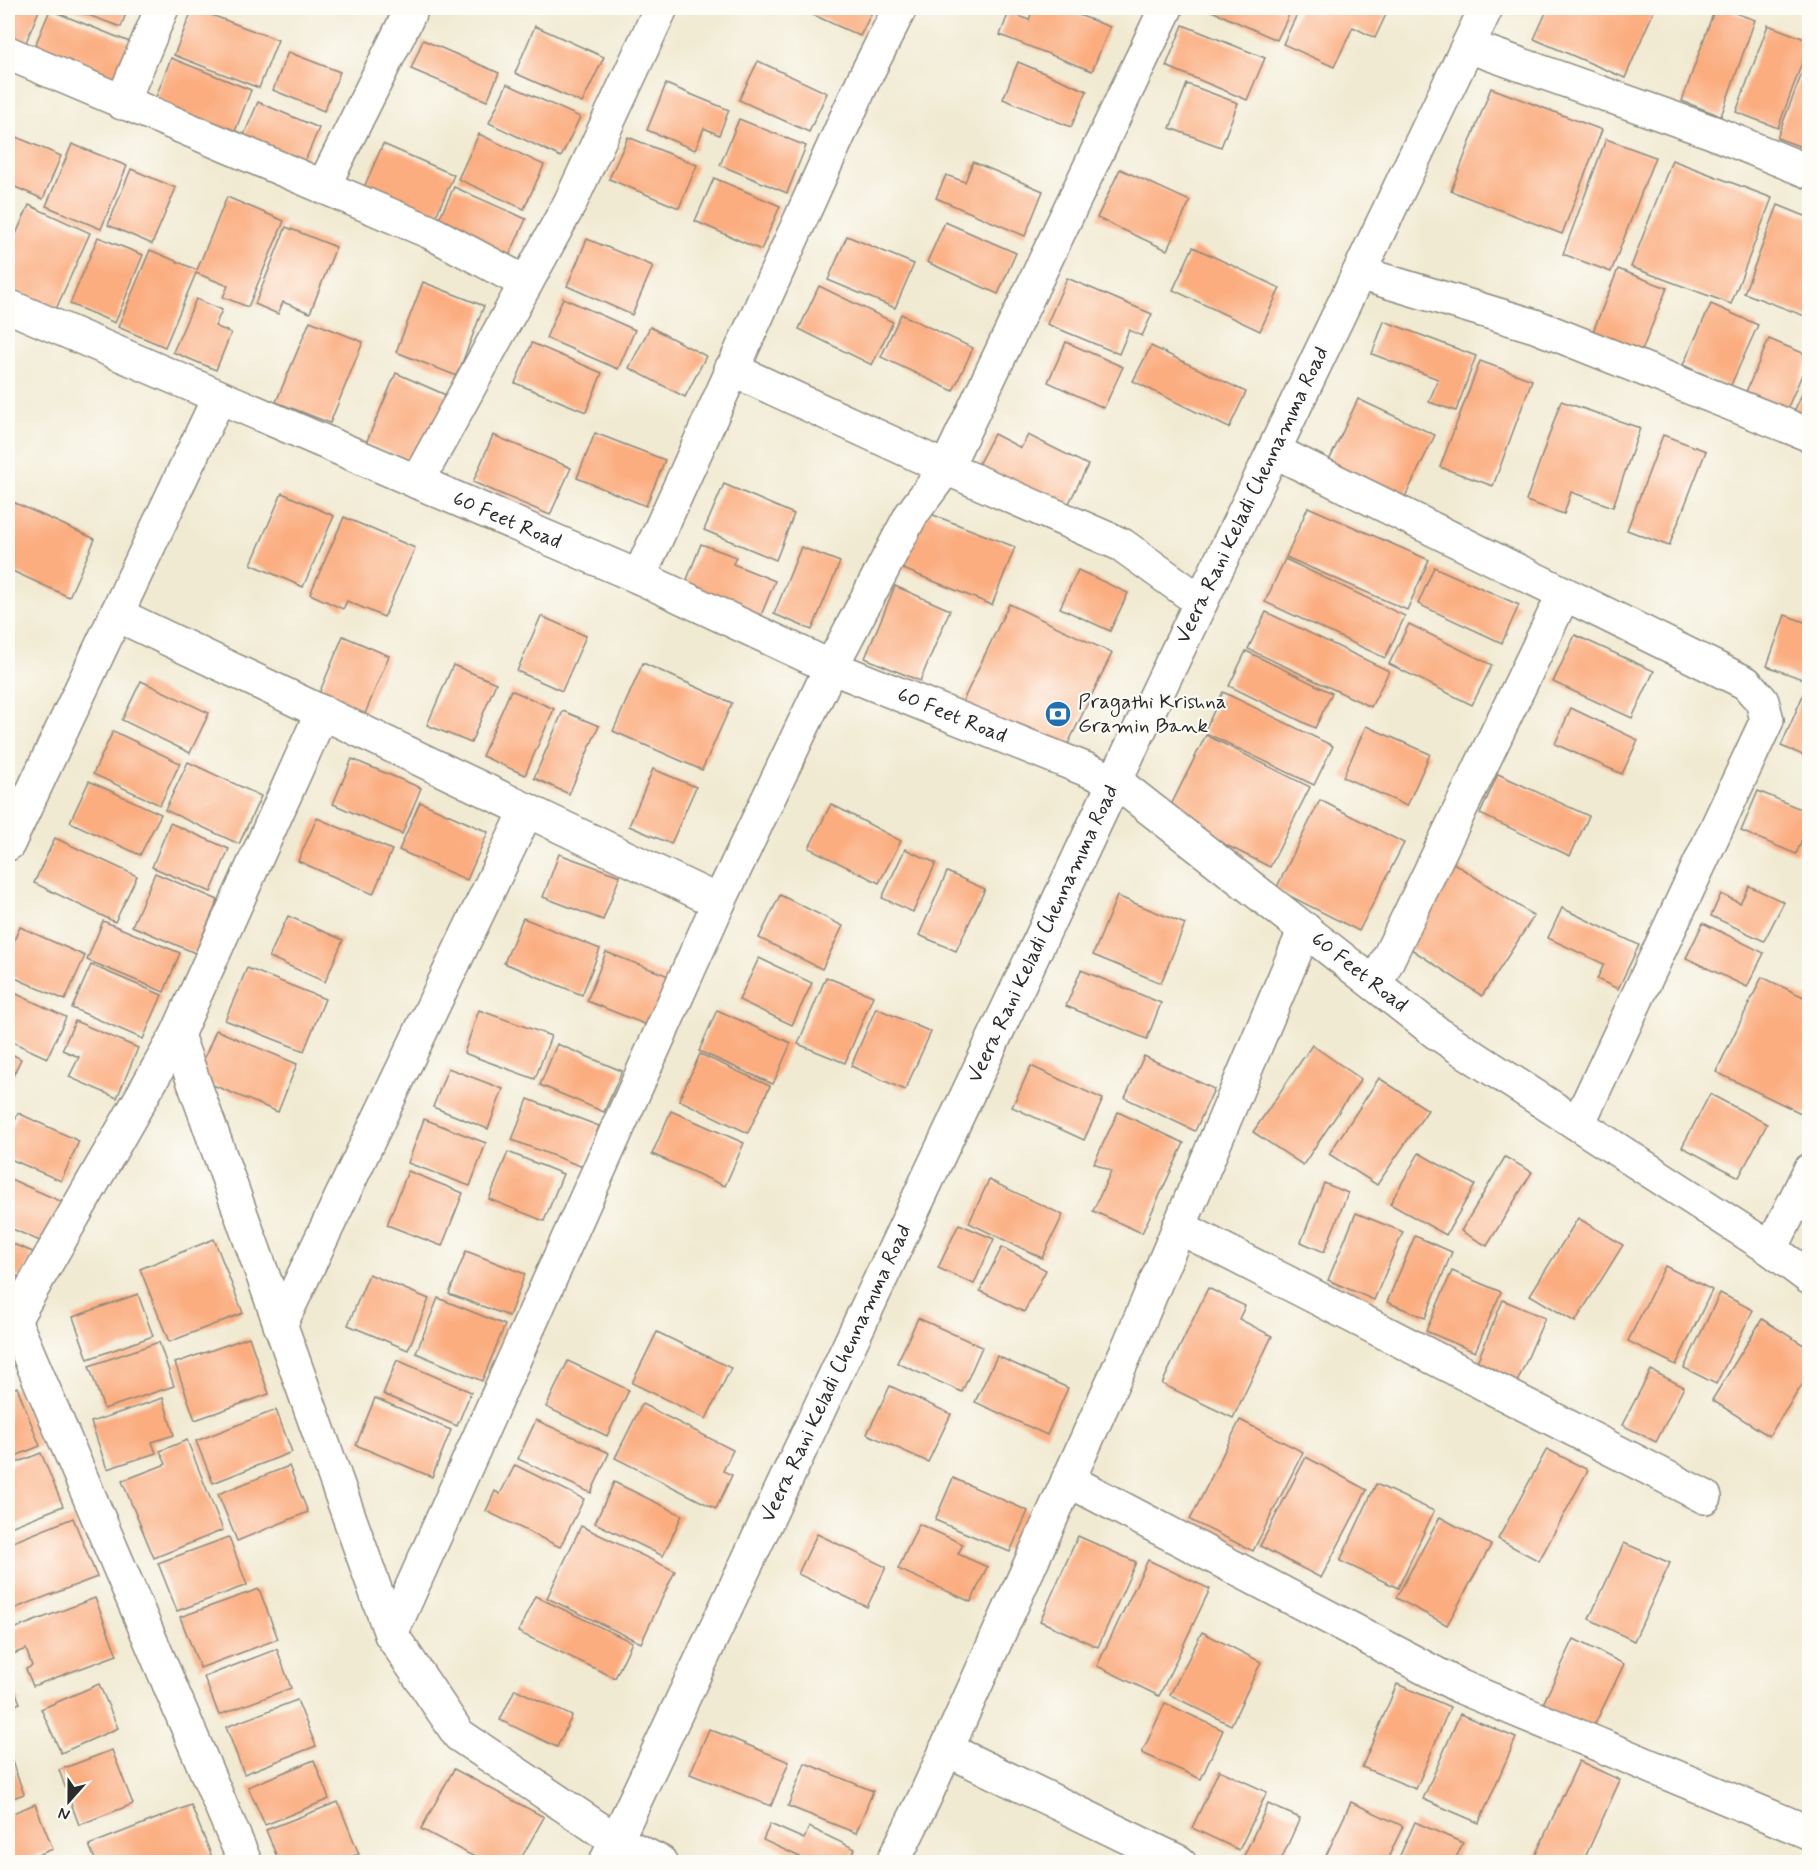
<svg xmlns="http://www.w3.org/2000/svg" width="1817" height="1870" font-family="Mynerve,sans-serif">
<rect width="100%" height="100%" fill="#fdfcf7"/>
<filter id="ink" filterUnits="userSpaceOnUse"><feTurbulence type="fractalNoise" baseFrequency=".0167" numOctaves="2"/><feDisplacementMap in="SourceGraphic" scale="12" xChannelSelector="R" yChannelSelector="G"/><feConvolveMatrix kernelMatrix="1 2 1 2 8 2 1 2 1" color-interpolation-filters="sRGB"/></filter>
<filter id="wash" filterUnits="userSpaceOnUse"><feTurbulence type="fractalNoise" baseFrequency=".008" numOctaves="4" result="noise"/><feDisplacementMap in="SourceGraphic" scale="24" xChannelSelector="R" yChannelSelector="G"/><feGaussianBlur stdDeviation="1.35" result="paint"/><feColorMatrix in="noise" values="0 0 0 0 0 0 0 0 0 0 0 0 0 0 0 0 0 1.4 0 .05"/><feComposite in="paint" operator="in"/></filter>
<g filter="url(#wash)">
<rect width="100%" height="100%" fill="#f1ead2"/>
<g id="blocks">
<g fill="#fbad80">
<polygon points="8,8 40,8 24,47 8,40"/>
<polygon points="69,8 128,8 121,27"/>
<polygon points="193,8 278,40 259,88 174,55"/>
<polygon points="798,8 874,8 860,36"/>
<polygon points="1033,8 1061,8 1110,27 1092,71 1000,35 1009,12 1029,20"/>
<polygon points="1205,8 1292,8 1277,40"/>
<polygon points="1300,8 1389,8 1375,38 1353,27 1334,67 1283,44"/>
<polygon points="1548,8 1655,8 1625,78 1534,39"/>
<polygon points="1715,8 1721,8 1755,20 1721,116 1682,101"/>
<polygon points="50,10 132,43 110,95 32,53"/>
<polygon points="1183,25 1265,58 1247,100 1166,66"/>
<polygon points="1768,25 1810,41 1778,128 1736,112"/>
<polygon points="535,26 604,57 582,103 515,73"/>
<polygon points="423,40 499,73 487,101 411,69"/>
<polygon points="288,52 340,72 324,111 273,90"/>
<polygon points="1809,55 1810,55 1810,150 1777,138"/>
<polygon points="171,58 251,90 231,142 154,102"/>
<polygon points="758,61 827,93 809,132 739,100"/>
<polygon points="1018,62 1087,91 1071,127 1003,99"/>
<polygon points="507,84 580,117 561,157 489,123"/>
<polygon points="666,84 729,110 719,135 704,128 695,150 647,130"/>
<polygon points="1187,84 1238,103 1221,147 1170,128"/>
<polygon points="1491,88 1602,130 1562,234 1451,191"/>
<polygon points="258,102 319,128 302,168 241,142"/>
<polygon points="8,110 15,113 8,130"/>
<polygon points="739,119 806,146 787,193 720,165"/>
<polygon points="479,134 544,165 524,209 458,179"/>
<polygon points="14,136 61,156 43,199 8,184 8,151"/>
<polygon points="628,137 697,165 679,208 609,179"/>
<polygon points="1606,139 1655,157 1611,272 1563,254"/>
<polygon points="72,144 127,166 101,229 46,206"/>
<polygon points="383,144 454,175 432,225 361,194"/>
<polygon points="1672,160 1772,198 1731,304 1631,267"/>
<polygon points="973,162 1043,191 1025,236 936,198 946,175 965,182"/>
<polygon points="131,169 176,188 152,244 108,225"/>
<polygon points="1120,169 1190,201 1167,250 1097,218"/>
<polygon points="714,178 780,206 761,250 695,221"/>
<polygon points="454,187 526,219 505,265 433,232"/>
<polygon points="227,197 284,221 248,307 223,297 228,286 196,273 165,347 118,327 150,250 197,270"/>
<polygon points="29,205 90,233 56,309 8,288 8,252"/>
<polygon points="1778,205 1810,218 1810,318 1744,293"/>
<polygon points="945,222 1016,253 998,294 927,262"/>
<polygon points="286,227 336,247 310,313 283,302 278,314 255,304"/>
<polygon points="847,236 914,264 895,308 828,280"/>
<polygon points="98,237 143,255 115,323 70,304"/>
<polygon points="587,239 653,266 632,315 567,286"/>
<polygon points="1193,247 1280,288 1260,331 1173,290"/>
<polygon points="1618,269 1667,288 1639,358 1590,339"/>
<polygon points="1067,278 1152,314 1142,336 1129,330 1119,354 1047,324"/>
<polygon points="423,282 484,306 457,376 396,352"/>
<polygon points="819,286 893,322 872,365 799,329"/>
<polygon points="563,298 635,330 618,369 546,338"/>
<polygon points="196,299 222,310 215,326 231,333 216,370 173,352"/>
<polygon points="1711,304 1758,325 1730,387 1683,365"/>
<polygon points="901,314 973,348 953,391 881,357"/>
<polygon points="310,321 363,342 330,423 276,402"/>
<polygon points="1384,321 1476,356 1456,411 1429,402 1438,379 1372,354"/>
<polygon points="650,327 706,356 685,397 629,368"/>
<polygon points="1769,339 1810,356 1782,421 1741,403"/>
<polygon points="1066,342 1123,367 1104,408 1048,382"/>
<polygon points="532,343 602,373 586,412 515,383"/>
<polygon points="1151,346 1246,392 1229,428 1133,381"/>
<polygon points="1480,361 1532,380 1493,486 1440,467"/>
<polygon points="396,373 448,396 419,464 366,443"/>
<polygon points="1810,377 1810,429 1790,420"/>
<polygon points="1358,399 1435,435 1404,499 1328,463"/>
<polygon points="1561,401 1640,428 1613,507 1571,492 1564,514 1526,501"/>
<polygon points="595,433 665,460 646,506 577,478"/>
<polygon points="994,434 1021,448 1028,435 1088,465 1064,513 976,469"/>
<polygon points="493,435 571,468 550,515 473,482"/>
<polygon points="1663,435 1706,451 1669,546 1627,530"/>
<polygon points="724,484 794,514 776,560 704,530"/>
<polygon points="282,493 334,516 303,587 251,564"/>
<polygon points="13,502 95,539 69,597 8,569 8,514"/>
<polygon points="1308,507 1429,560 1407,610 1286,557"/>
<polygon points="918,509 1015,547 992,605 896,566"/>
<polygon points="344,517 415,548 384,617 347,601 343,609 310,594"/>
<polygon points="701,544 736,557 733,564 775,581 758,623 682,592"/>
<polygon points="801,547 840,562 812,630 774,614"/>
<polygon points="1285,559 1405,616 1385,658 1265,602"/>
<polygon points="1434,567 1519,605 1502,643 1418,604"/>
<polygon points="1078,570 1128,593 1110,631 1060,608"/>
<polygon points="895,586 950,610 920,681 865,658"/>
<polygon points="1009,604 1112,653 1063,754 961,705"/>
<polygon points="1266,612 1389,671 1371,707 1248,649"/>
<polygon points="1785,615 1810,624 1810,682 1767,666"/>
<polygon points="541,616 586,636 562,691 517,671"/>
<polygon points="1409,624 1492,665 1472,705 1389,664"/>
<polygon points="1575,635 1654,671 1632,718 1553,682"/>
<polygon points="343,636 389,656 364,716 318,696"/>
<polygon points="1246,651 1332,693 1315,728 1229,686"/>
<polygon points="643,663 732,703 702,770 613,731"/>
<polygon points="453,665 496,683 471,743 427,725"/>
<polygon points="141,681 209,713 190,753 122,720"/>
<polygon points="1807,686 1810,687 1810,758 1781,746"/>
<polygon points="511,690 554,709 525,775 482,756"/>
<polygon points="1223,692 1333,746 1314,785 1204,732"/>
<polygon points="1571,708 1638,740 1622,774 1555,744"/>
<polygon points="563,711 599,726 569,794 534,778"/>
<polygon points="1366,726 1430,754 1407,806 1343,777"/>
<polygon points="113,731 180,763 160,805 93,774"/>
<polygon points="1206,735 1310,787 1270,867 1166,815"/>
<polygon points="352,759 421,788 402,834 333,804"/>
<polygon points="188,762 261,796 239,844 165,810"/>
<polygon points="653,769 696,787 671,844 629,826"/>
<polygon points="1498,774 1589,816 1570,856 1480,814"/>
<polygon points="89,781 161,814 140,855 70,822"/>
<polygon points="1758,791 1810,813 1810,821 1796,854 1741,831"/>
<polygon points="1320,800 1404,843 1359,931 1276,889"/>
<polygon points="420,802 488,832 467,880 399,850"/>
<polygon points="831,804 901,841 879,883 809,848"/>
<polygon points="317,818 392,850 373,894 298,861"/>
<polygon points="170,823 229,849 211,892 152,867"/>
<polygon points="55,838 137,876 115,922 34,883"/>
<polygon points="905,849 936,863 913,912 882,898"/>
<polygon points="559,854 620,876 603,920 543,897"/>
<polygon points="1452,862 1534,916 1482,996 1399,941"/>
<polygon points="947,872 985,889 956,951 919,935"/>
<polygon points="155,873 218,900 195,953 132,926"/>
<polygon points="1749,886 1784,902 1764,941 1711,916 1721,894 1740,903"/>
<polygon points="780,895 843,926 822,969 759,938"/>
<polygon points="1117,896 1185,924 1161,983 1093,955"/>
<polygon points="1562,908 1639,945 1618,989 1597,979 1604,964 1548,938"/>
<polygon points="288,916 343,940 325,982 269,957"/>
<polygon points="523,918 600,949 582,995 504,963"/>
<polygon points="103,921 180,953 164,992 87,960"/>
<polygon points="1703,923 1764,953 1747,987 1686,958"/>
<polygon points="20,927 85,956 65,1000 8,975 8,954"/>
<polygon points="606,952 671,977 652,1027 587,1001"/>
<polygon points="759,958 812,983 792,1025 739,1000"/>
<polygon points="91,965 162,995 143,1039 72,1008"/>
<polygon points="247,968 325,999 304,1051 225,1020"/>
<polygon points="1081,970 1161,1003 1147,1039 1066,1006"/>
<polygon points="826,977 873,996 845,1063 798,1044"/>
<polygon points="1762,977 1810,1000 1810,1106 1805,1115 1716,1072"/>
<polygon points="8,990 66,1017 47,1058 8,1040"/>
<polygon points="876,1008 931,1032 905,1090 851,1066"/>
<polygon points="479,1010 551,1036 535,1079 464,1053"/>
<polygon points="717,1010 791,1043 773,1084 699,1051"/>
<polygon points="75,1021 138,1048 117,1098 69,1077 79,1057 62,1050"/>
<polygon points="216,1030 297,1064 278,1112 196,1078"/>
<polygon points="557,1044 622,1071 604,1112 540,1085"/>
<polygon points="1312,1045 1361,1079 1303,1165 1253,1132"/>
<polygon points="8,1052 21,1059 8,1086"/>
<polygon points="700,1054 770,1086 748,1133 679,1100"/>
<polygon points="1144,1056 1214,1089 1195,1131 1125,1098"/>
<polygon points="1031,1066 1103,1099 1084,1140 1012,1107"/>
<polygon points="448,1068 503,1089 488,1129 433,1107"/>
<polygon points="1379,1078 1428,1110 1377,1185 1329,1154"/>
<polygon points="1710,1094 1767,1124 1739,1177 1682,1147"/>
<polygon points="528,1099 599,1126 583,1167 512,1140"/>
<polygon points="671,1111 744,1143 725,1186 652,1154"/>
<polygon points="1118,1112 1184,1143 1142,1233 1093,1211 1111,1171 1094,1163"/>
<polygon points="18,1113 79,1141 61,1181 8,1158 8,1137"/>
<polygon points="424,1119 486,1143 470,1186 408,1163"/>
<polygon points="508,1152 563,1174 544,1221 489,1199"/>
<polygon points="1419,1153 1475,1185 1446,1235 1390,1204"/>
<polygon points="1505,1157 1532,1172 1487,1246 1461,1231"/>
<polygon points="408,1171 463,1193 442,1246 387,1225"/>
<polygon points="8,1178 69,1205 51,1246 8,1227"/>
<polygon points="989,1180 1063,1215 1042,1258 969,1223"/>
<polygon points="1324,1183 1348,1193 1324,1252 1301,1242"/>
<polygon points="1356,1213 1403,1232 1374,1300 1328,1280"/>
<polygon points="1578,1218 1623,1245 1575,1322 1530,1295"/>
<polygon points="959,1224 994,1239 974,1284 938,1268"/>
<polygon points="1415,1236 1452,1252 1425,1318 1387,1302"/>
<polygon points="214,1239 243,1313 169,1342 140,1269"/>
<polygon points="8,1242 33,1252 22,1278 8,1273"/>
<polygon points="1002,1247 1046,1270 1024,1312 980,1291"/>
<polygon points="466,1251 525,1274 509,1316 449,1294"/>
<polygon points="1665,1266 1712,1290 1676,1365 1628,1341"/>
<polygon points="1452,1271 1501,1292 1475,1352 1426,1331"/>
<polygon points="369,1274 429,1299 408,1350 348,1325"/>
<polygon points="1208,1288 1245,1306 1239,1319 1272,1336 1233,1418 1162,1384"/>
<polygon points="1720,1293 1753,1310 1716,1384 1684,1368"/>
<polygon points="138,1294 153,1336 88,1359 73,1317"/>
<polygon points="438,1298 505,1325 482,1381 416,1353"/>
<polygon points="1503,1300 1545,1318 1515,1387 1474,1369"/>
<polygon points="918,1318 982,1347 962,1392 897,1363"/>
<polygon points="1762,1319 1810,1349 1810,1373 1769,1436 1712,1400"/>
<polygon points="657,1332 731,1368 706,1419 632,1383"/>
<polygon points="249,1337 269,1394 195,1420 175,1363"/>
<polygon points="159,1342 174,1386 104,1409 89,1366"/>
<polygon points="997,1356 1068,1388 1047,1435 975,1402"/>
<polygon points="397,1360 471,1392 457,1426 383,1394"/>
<polygon points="568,1361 629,1390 607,1436 546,1407"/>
<polygon points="1651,1370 1684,1387 1656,1442 1622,1425"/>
<polygon points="890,1386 951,1414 928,1462 867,1434"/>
<polygon points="17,1387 40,1446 8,1459 8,1391"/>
<polygon points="163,1398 174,1435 152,1442 156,1453 107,1469 91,1422"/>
<polygon points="375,1398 451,1430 432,1477 356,1445"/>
<polygon points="642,1404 733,1450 723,1471 732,1475 716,1509 615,1458"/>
<polygon points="276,1410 292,1452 213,1483 196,1441"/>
<polygon points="536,1420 609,1453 591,1493 518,1459"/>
<polygon points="1240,1420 1303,1452 1253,1551 1190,1520"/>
<polygon points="187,1440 223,1530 154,1558 122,1481 166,1464 160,1451"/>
<polygon points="1547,1449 1588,1470 1539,1561 1498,1539"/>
<polygon points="41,1453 63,1506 8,1528 8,1466"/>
<polygon points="1306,1457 1367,1490 1321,1578 1260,1546"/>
<polygon points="515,1465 584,1499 560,1547 486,1511 495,1491 500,1494"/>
<polygon points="289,1466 308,1512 237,1541 218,1494"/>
<polygon points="953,1478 1028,1511 1010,1552 935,1520"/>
<polygon points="614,1482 682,1515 663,1556 595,1523"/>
<polygon points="1376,1484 1434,1511 1398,1588 1340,1561"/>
<polygon points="1440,1517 1491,1545 1447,1625 1396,1598"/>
<polygon points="73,1518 97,1577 8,1611 8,1544"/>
<polygon points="919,1524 963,1544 958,1554 987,1567 971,1602 898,1569"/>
<polygon points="581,1526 675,1571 641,1643 547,1598"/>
<polygon points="817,1534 886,1567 867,1607 798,1574"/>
<polygon points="1078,1536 1136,1562 1098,1647 1040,1621"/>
<polygon points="229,1537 247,1585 177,1611 158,1563"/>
<polygon points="1624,1543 1670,1563 1634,1641 1589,1619"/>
<polygon points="1148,1560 1210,1589 1159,1696 1097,1666"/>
<polygon points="259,1589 278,1639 200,1668 180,1617"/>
<polygon points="535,1596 632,1642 615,1678 518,1632"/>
<polygon points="95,1598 117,1655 33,1686 26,1669 32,1666 26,1649 8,1656 8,1631"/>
<polygon points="1202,1632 1261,1662 1231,1725 1170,1695"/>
<polygon points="1574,1639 1624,1664 1592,1730 1542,1706"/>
<polygon points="277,1649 291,1688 219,1715 204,1677"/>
<polygon points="8,1674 20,1703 8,1708"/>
<polygon points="99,1684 118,1728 61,1753 41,1709"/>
<polygon points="1397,1684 1450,1707 1416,1789 1362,1767"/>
<polygon points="515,1689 572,1716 557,1747 500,1720"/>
<polygon points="297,1700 316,1746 244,1774 226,1727"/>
<polygon points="1165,1703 1223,1730 1201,1779 1142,1753"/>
<polygon points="1460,1714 1516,1738 1479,1823 1423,1799"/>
<polygon points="709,1729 789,1762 771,1806 690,1774"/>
<polygon points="112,1750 133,1804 79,1825 59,1770"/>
<polygon points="8,1751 24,1794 8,1800"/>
<polygon points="314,1760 329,1799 265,1825 248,1787"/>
<polygon points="1579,1761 1620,1780 1583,1862 1538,1862 1533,1860"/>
<polygon points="805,1763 873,1791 856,1833 788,1806"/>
<polygon points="454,1769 544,1817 519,1862 484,1862 421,1829"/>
<polygon points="1219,1770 1267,1792 1239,1850 1192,1828"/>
<polygon points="338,1802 359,1854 337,1862 279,1862 266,1830"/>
<polygon points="1351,1802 1403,1826 1386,1862 1323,1862"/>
<polygon points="35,1804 53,1849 20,1862 8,1862 8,1815"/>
<polygon points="1268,1804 1300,1818 1280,1862 1248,1862 1242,1860"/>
<polygon points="191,1805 214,1862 96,1862 89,1845"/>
<polygon points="1415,1822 1463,1843 1454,1862 1397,1862"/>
<polygon points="770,1824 804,1839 809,1827 855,1849 849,1862 798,1862 800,1857 763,1840"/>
</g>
</g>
</g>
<g filter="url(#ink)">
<use href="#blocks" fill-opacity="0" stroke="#8e8a7e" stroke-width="1.5"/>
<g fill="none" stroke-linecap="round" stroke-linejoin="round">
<defs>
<g id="minor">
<polyline points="1468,46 1712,132 1810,172"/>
<polyline points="8,53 430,232 526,283"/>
<polyline points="122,103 162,8"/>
<polyline points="323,187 412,8"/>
<polyline points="1359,273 1535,326 1810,435"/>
<polyline points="731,369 946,468 1122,545 1201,602"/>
<polyline points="1274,451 1746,683 1762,701 1767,720 1578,1124"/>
<polyline points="417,482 570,203 661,8"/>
<polyline points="639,577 863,81 900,8"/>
<polyline points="116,614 719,902"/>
<polyline points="8,844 219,397"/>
<polyline points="1376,984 1564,594"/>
<polyline points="177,1035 391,1634 459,1735 617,1841 660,1862"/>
<polyline points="1179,1227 1705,1497"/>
<polyline points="1771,1249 1810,1170"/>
<polyline points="8,1317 14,1320 245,1862"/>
<polyline points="14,1320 177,1035 322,712"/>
<polyline points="280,1325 527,810"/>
<polyline points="1068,1480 1461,1687 1810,1833"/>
<polyline points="391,1634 719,902 831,667 911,515 946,468 1166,8"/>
<polyline points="946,1749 1179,1862"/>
<polyline points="893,1862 925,1797 1128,1348 1305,929"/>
</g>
<g id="tertiary">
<path id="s1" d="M8,306L639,577L831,667L1115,781L1437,1033L1771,1249L1810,1278"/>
</g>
<g id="secondary">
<path id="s2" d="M606,1862L1115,781L1486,8"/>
</g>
</defs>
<use href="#minor" stroke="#8e8a7e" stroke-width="36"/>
<use href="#tertiary" stroke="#8e8a7e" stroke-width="36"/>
<use href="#secondary" stroke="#8e8a7e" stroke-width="36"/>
<use href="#minor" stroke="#fff" stroke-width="33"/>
<use href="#tertiary" stroke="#fff" stroke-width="33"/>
<use href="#secondary" stroke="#fff" stroke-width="33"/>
</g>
</g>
<defs>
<symbol id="bank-disc" viewBox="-11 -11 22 22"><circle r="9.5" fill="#1f6fb2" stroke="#fdfcf7"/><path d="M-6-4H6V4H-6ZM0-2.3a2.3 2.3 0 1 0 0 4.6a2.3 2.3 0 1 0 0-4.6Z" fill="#fff"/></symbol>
</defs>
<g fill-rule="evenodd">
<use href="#bank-disc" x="1043" y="699" width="30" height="30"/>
</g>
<g text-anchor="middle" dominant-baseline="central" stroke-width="4.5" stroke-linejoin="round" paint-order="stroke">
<g font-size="21" fill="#2b2b2b" stroke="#fdfcf7">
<text stroke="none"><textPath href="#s2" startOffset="1512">Veera Rani Keladi Chennamma Road</textPath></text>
<text stroke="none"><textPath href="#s1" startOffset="543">60 Feet Road</textPath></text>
<text stroke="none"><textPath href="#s1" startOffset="1029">60 Feet Road</textPath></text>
<text stroke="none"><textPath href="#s2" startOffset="1026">Veera Rani Keladi Chennamma Road</textPath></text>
<text stroke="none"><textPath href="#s1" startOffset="1515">60 Feet Road</textPath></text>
<text stroke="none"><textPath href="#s2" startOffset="540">Veera Rani Keladi Chennamma Road</textPath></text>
</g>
<g font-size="21" fill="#2b2b2b" stroke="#fdfcf7" text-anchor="start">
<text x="1078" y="702">Pragathi Krishna<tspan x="1078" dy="24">Gramin Bank</tspan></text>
</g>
</g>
<rect width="1817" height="1870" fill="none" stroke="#fdfcf7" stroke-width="30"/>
<g transform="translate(69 1801) rotate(201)" stroke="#fdfcf7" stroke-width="4.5" paint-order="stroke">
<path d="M0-4.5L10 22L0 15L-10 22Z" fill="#2b2b2b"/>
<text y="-9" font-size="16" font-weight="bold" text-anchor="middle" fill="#2b2b2b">N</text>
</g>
</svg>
